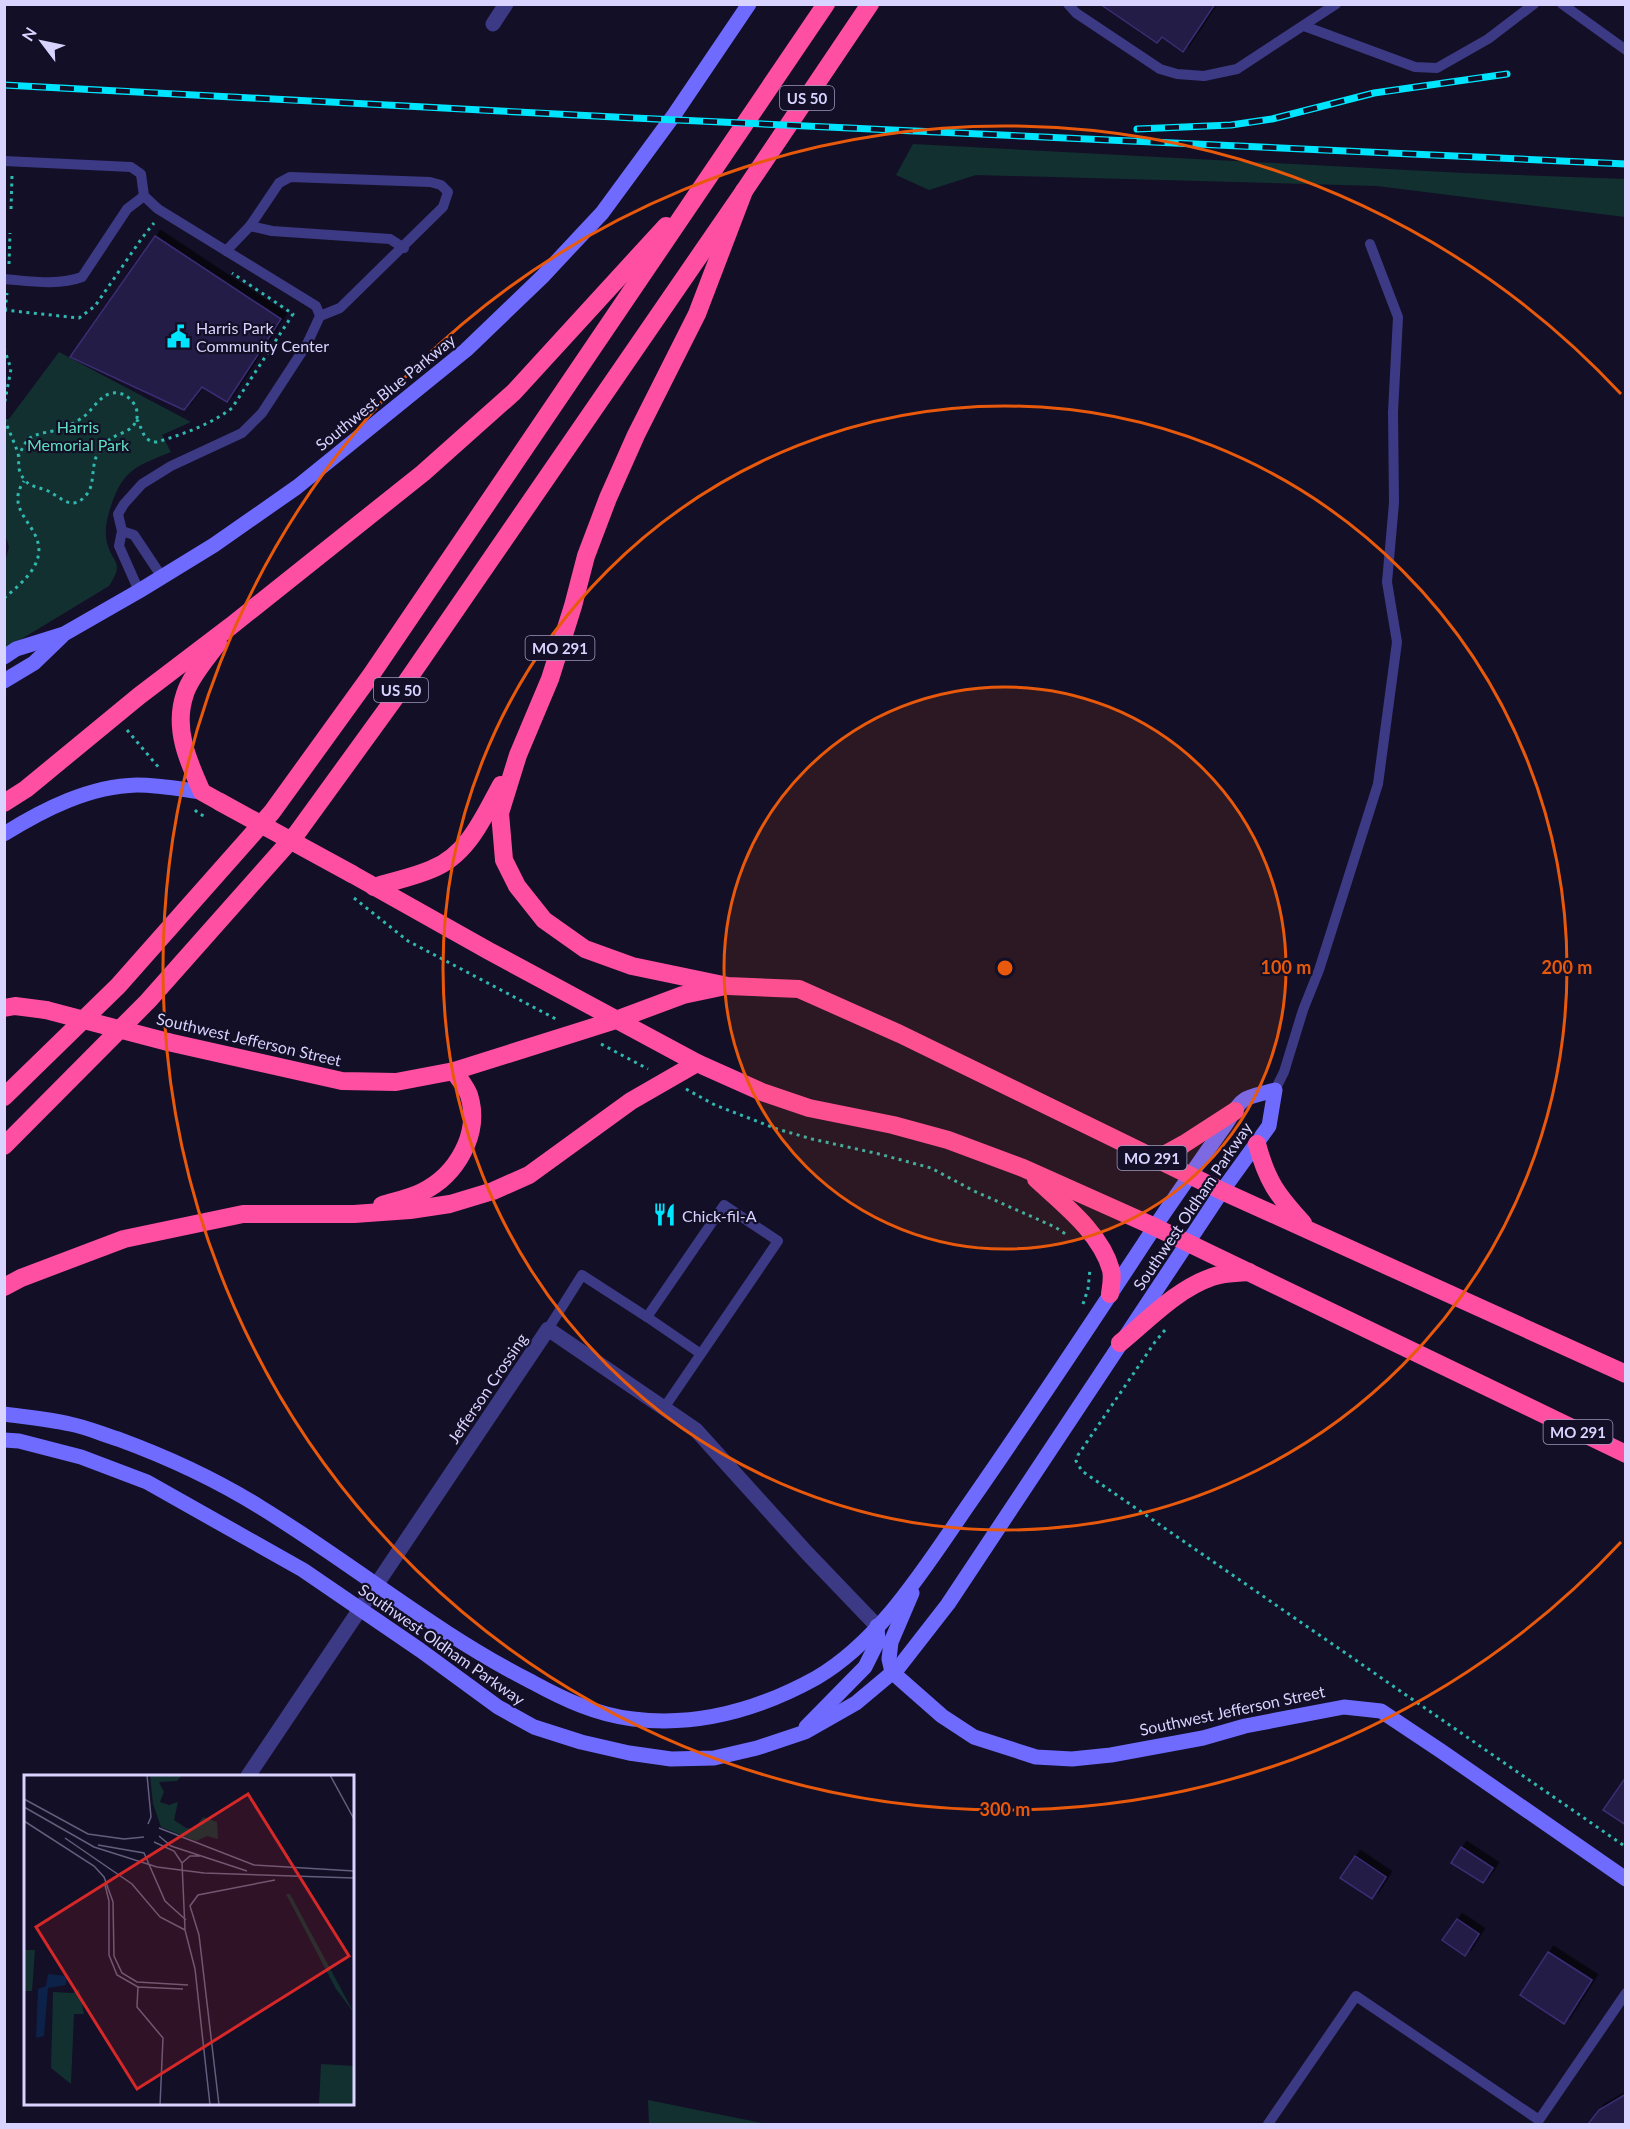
<svg xmlns="http://www.w3.org/2000/svg" width="1630" height="2129" font-family="Lato,sans-serif">
<defs>
<filter id="shadow"><feDropShadow dx="5.5" dy="-5.5" stdDeviation="0" flood-color="#0009"/></filter>
</defs>
<rect width="100%" height="100%" fill="#130f26"/>
<g fill="#12302f">
<polygon points="913,144 1464,173 1625,179 1625,217 1377,186 976,175 929,190 896,175"/>
<path d="M59,352L191,422L162,435L171,452C137,466 123,469 111,506C107,518 104,530 107,543C113,565 125,561 109,586L5,649L4,566L9,547L4,531L5,419H9Z"/>
<polygon points="648,2100 762,2123 765,2124 649,2124"/>
</g>
<g fill="#241b47" stroke="#3b2d73" stroke-width="1.5" filter="url(#shadow)">
<polygon points="1100,4 1215,4 1183,52 1162,37 1157,43"/>
<polygon points="155,236 281,319 227,402 202,387 184,410 70,357"/>
<polygon points="1626,1777 1626,1825 1603,1810"/>
<polygon points="1461,1847 1493,1868 1483,1883 1451,1863"/>
<polygon points="1355,1856 1386,1877 1372,1899 1340,1878"/>
<polygon points="1457,1919 1479,1934 1465,1956 1442,1940"/>
<polygon points="1548,1952 1592,1980 1564,2024 1520,1995"/>
<polygon points="1626,2094 1626,2124 1588,2124 1599,2110"/>
</g>
<g fill="none" stroke-linecap="round" stroke-linejoin="round">
<g stroke="#2fb8b0" stroke-width="3" stroke-dasharray="3 4.5" stroke-linecap="butt">
<polyline points="11,209 12,175"/>
<polyline points="9,264 10,233"/>
<polyline points="4,310 79,318 95,306 142,238 154,223"/>
<polyline points="5,310 7,293"/>
<polyline points="4,348 11,369 4,406"/>
<path d="M4,419C9,430 14,442 18,453C20,463 16,469 24,479C29,487 39,487 48,491C61,497 72,513 87,494C95,484 91,467 97,455C101,449 106,441 112,438C118,434 127,432 132,427C147,412 127,387 109,394C99,397 91,412 82,418C72,424 64,429 53,431C33,435 27,435 19,456"/>
<path d="M136,420L138,421C143,432 144,442 157,442C183,434 210,425 232,408L293,314L232,273"/>
<path d="M4,598C15,589 27,579 34,567C55,529 0,516 24,481"/>
<polyline points="127,730 160,769"/>
<polyline points="195,810 199,814 207,817"/>
<polyline points="354,898 408,941 556,1019"/>
<polyline points="601,1044 648,1069"/>
<polyline points="686,1089 715,1105 777,1129 812,1139 879,1154 931,1168 974,1191 1055,1227 1067,1235"/>
<polyline points="1083,1304 1088,1289 1090,1269"/>
<polyline points="1165,1330 1155,1342 1078,1455 1076,1461 1082,1471 1626,1847"/>
</g>
<g stroke="#3d3a85" stroke-width="10">
<polyline points="1068,4 1076,13 1160,69 1177,74 1204,76 1237,69 1336,4"/>
<polyline points="1562,4 1626,50"/>
<polyline points="1304,26 1415,67 1437,68 1488,39 1534,4"/>
<polyline points="4,161 131,167 141,174 144,196 158,209 316,306 320,316 307,344 262,413 242,433 171,466 142,484 124,504 118,514 122,531 119,546 139,591"/>
<polyline points="250,226 272,231 390,239 404,248"/>
<polyline points="226,251 250,226 279,183 290,177 430,182 441,185 448,192 443,207 340,308 320,316"/>
<path d="M4,279C29,281 58,286 82,277L127,209L144,196"/>
<polyline points="122,531 134,535 162,577"/>
<polyline points="1275,1090 1284,1072 1303,1010 1319,970 1378,784 1397,642 1387,582 1394,503 1393,412 1398,317 1370,244"/>
<polyline points="548,1329 582,1275 647,1317"/>
<polyline points="664,1408 778,1241 724,1205 647,1317 701,1354"/>
<polyline points="1268,2124 1356,1996 1539,2120 1626,1993"/>
</g>
<g stroke="#3d3a85" stroke-width="15">
<polyline points="493,24 506,4"/>
<polyline points="248,1776 548,1329 696,1430 807,1553 877,1626"/>
</g>
<g stroke="#6f6bff" stroke-width="15">
<polyline points="4,657 16,649 64,634 139,591 214,545 297,487 466,350 542,277 602,213 674,115 749,4"/>
<polyline points="4,681 34,663 62,636"/>
<path d="M4,834C44,809 90,786 137,785C159,785 180,789 202,792"/>
<path d="M4,1414C26,1417 49,1419 70,1424C86,1427 102,1434 118,1439C167,1457 215,1479 260,1507C352,1563 435,1633 532,1682C563,1699 597,1715 633,1719C697,1727 760,1709 816,1678C883,1639 929,1561 973,1498C1036,1407 1097,1315 1158,1222C1180,1190 1202,1158 1224,1127C1230,1119 1236,1105 1244,1100C1252,1095 1266,1093 1275,1090L1269,1126L1222,1191L948,1604L899,1667L856,1703L805,1732L757,1748L714,1758L671,1759L629,1753L581,1742L534,1727L498,1707L420,1650L303,1570L147,1482L81,1457L19,1441L4,1440"/>
<polyline points="912,1593 891,1642 889,1659 892,1672 942,1716 974,1737 1036,1757 1072,1759 1111,1755 1203,1738 1245,1726 1344,1707 1381,1711 1441,1751 1626,1879"/>
<polyline points="806,1727 865,1667 878,1641 877,1626"/>
</g>
<g stroke="#ff4fa3" stroke-width="18">
<polyline points="744,191 697,314 636,435 608,498 586,556 573,606 550,679 518,755 500,813 504,860 517,886 544,920 585,949 632,966 728,986 799,989 900,1034 1222,1191 1626,1374"/>
<path d="M218,643C208,657 190,677 185,694C173,728 188,761 202,792L220,802"/>
<polyline points="4,803 26,789 139,696 231,626 423,473 514,392 666,226"/>
<polyline points="352,874 489,951 697,1063 762,1092 809,1108 893,1125 948,1140 1023,1168 1155,1227 1626,1454"/>
<path d="M374,887C393,881 414,877 432,869C468,855 484,816 501,785"/>
<polyline points="4,1008 15,1006 46,1010"/>
<polyline points="168,1042 342,1081 396,1082 454,1071 616,1020 683,995 721,987"/>
<polyline points="4,1097 118,986 272,812 371,675 826,4"/>
<path d="M1257,1144C1267,1181 1277,1195 1303,1223"/>
<polyline points="4,1146 148,1001 297,833 400,691 744,191 870,4"/>
<polyline points="1155,1160 1184,1144 1235,1111"/>
<path d="M1036,1179C1063,1204 1101,1233 1111,1270C1113,1278 1111,1286 1110,1294"/>
<path d="M382,1205C395,1201 410,1198 422,1192C457,1175 481,1133 469,1095C466,1087 459,1079 454,1071"/>
<polyline points="4,1287 21,1278 124,1239 243,1214 354,1214 410,1210 450,1204 493,1191 529,1175 631,1101 697,1063"/>
<path d="M1120,1343C1148,1320 1177,1289 1212,1277C1223,1273 1236,1273 1249,1272"/>
</g>
<defs>
<g id="rail">
<polyline points="4,85 634,118 1626,164"/>
<polyline points="1137,129 1231,125 1272,119 1374,93 1507,74"/>
</g>
</defs>
<use href="#rail" stroke="#00e5ff" stroke-width="7"/>
<use href="#rail" stroke="#130f26" stroke-width="4.5" stroke-dasharray="14" stroke-linecap="butt"/>
<g stroke="#ff4fa3" stroke-width="18">
<polyline points="220,802 352,874"/>
<polyline points="46,1010 168,1042"/>
</g>
</g>
<circle cx="1005" cy="968" r="281" fill="#e8590c" fill-opacity=".12"/>
<g fill="none" stroke="#e8590c" stroke-width="3">
<circle cx="1005" cy="968" r="281"/>
<circle cx="1005" cy="968" r="562"/>
<path d="M1621 1542A842 842 0 1 1 1621 394"/>
</g>
<defs>
<symbol id="civic-bare" viewBox="-9 -9 18 18"><path d="M-.6-6.5H3V-4.5H.6V-3L4-1V1h2V6H-6V1h2V-1L-.6-3ZM-1.2 2.5V6h2.4V2.5Z" fill="#00e5ff" stroke="#130f26" stroke-width="2.5" paint-order="stroke"/></symbol>
<symbol id="restaurant-bare" viewBox="-9 -9 18 18"><path d="M-5-6h1v4h1v-4h1v4h1v-4h1v5L-1.5 .5V6h-2V.5L-5-1ZM5-6V6H3V1.5H1.5Q1.5-4 5-6Z" fill="#00e5ff" stroke="#130f26" stroke-width="2.5" paint-order="stroke"/></symbol>
</defs>
<g fill-rule="evenodd">
<use href="#civic-bare" x="162" y="320" width="33" height="33"/>
<use href="#restaurant-bare" x="648" y="1198" width="33" height="33"/>
</g>
<g text-anchor="middle" dominant-baseline="central" stroke-width="4.5" stroke-linejoin="round" paint-order="stroke">
<g fill="#130f26" stroke="#9e99be" stroke-width="1.5">
<rect x="780" y="86" width="54" height="24" rx="4.5"/>
<rect x="525.5" y="636" width="69" height="24" rx="4.5"/>
<rect x="374" y="678" width="54" height="24" rx="4.5"/>
<rect x="1117.5" y="1146" width="69" height="24" rx="4.5"/>
<rect x="1543.5" y="1420" width="69" height="24" rx="4.5"/>
</g>
<g font-size="15" font-weight="bold" fill="#d9d4ff">
<text x="807" y="98">US 50</text>
<text x="560" y="648">MO 291</text>
<text x="401" y="690">US 50</text>
<text x="1152" y="1158">MO 291</text>
<text x="1578" y="1432">MO 291</text>
</g>
<g font-size="16" fill="#d9d4ff" stroke="#130f26" text-anchor="start">
<text x="196" y="327">Harris Park<tspan x="196" dy="18">Community Center</tspan></text>
<text x="682" y="1215">Chick-fil-A</text>
</g>
<g font-size="16" fill="#d9d4ff" stroke="#130f26">
<text transform="translate(385 392) rotate(-39)">Southwest Blue Parkway</text>
<text transform="translate(249 1039) rotate(13)">Southwest Jefferson Street</text>
<text transform="translate(1192 1206) rotate(-56)">Southwest Oldham Parkway</text>
<text transform="translate(487 1388) rotate(-56)">Jefferson Crossing</text>
<text transform="translate(442 1644) rotate(35)">Southwest Oldham Parkway</text>
<text transform="translate(1232 1710) rotate(-12)">Southwest Jefferson Street</text>
</g>
<g font-size="16" fill="#5fe0c0" stroke="#130f26">
<text x="78" y="426">Harris<tspan x="78" dy="18">Memorial Park</tspan></text>
</g>
</g>
<g transform="translate(24 1775)">
<rect width="330" height="330" fill="#130f26"/>
<path d="M126,0H158L153,6L135,7L140,17L136,27L145,30L154,27L150,45L162,53L170,54L179,42L193,47L194,64L183,61L172,66L137,52L129,29ZM262,119H266L330,238L312,214ZM0,175H11L8,216H0ZM55,214L60,239H50L47,309L27,293L29,217L49,218ZM297,289L330,291V330H295Z" fill="#12302f"/>
<path d="M24,199L43,201L42,210L24,213L20,261L12,263L14,214L22,211Z" fill="#0c2248"/>
<path fill="none" stroke="#625e7d" stroke-width="1.5" d="M123,0L127,42L124,49M306,0L330,44M0,24L64,59L100,64L120,62M0,32L70,72L133,92L180,98L330,103M0,46L70,91L80,102L89,127L90,181L98,198L113,207L164,210M135,53L230,90L330,96M135,61L147,71L223,96M41,63L108,109L136,142L161,155M130,67L150,76L158,88M74,70L120,78L141,126L162,145M176,81H166L158,88L161,155L171,194L186,330M81,110L85,126V180L93,200L114,212L159,214M114,211L113,232L139,263L136,330M195,330L175,160L166,131L174,120L251,105"/>
<path fill="#d62828" fill-opacity="0.15" stroke="#d62828" stroke-width="3" d="M224,19L325,181L113,314L12,152Z"/>
<rect width="330" height="330" fill="none" stroke="#d9d4ff" stroke-width="3"/>
</g>
<circle cx="1005" cy="968" r="9" fill="#e8590c" stroke="#130f26" stroke-width="3"/>
<g font-size="18" text-anchor="middle" font-weight="bold" fill="#e8590c" stroke="#130f26" stroke-width="4.5" stroke-linejoin="round" paint-order="stroke">
<text x="1286" y="974">100 m</text>
<text x="1567" y="974">200 m</text>
<text x="1005" y="1816">300 m</text>
</g>
<rect width="1630" height="2129" fill="none" stroke="#d9d4ff" stroke-width="12"/>
<g transform="translate(42 42) rotate(302)" stroke="#130f26" stroke-width="4.5" paint-order="stroke">
<path d="M0-4.5L10 22L0 15L-10 22Z" fill="#d9d4ff"/>
<text y="-9" font-size="16" font-weight="bold" text-anchor="middle" fill="#d9d4ff">N</text>
</g>
</svg>
